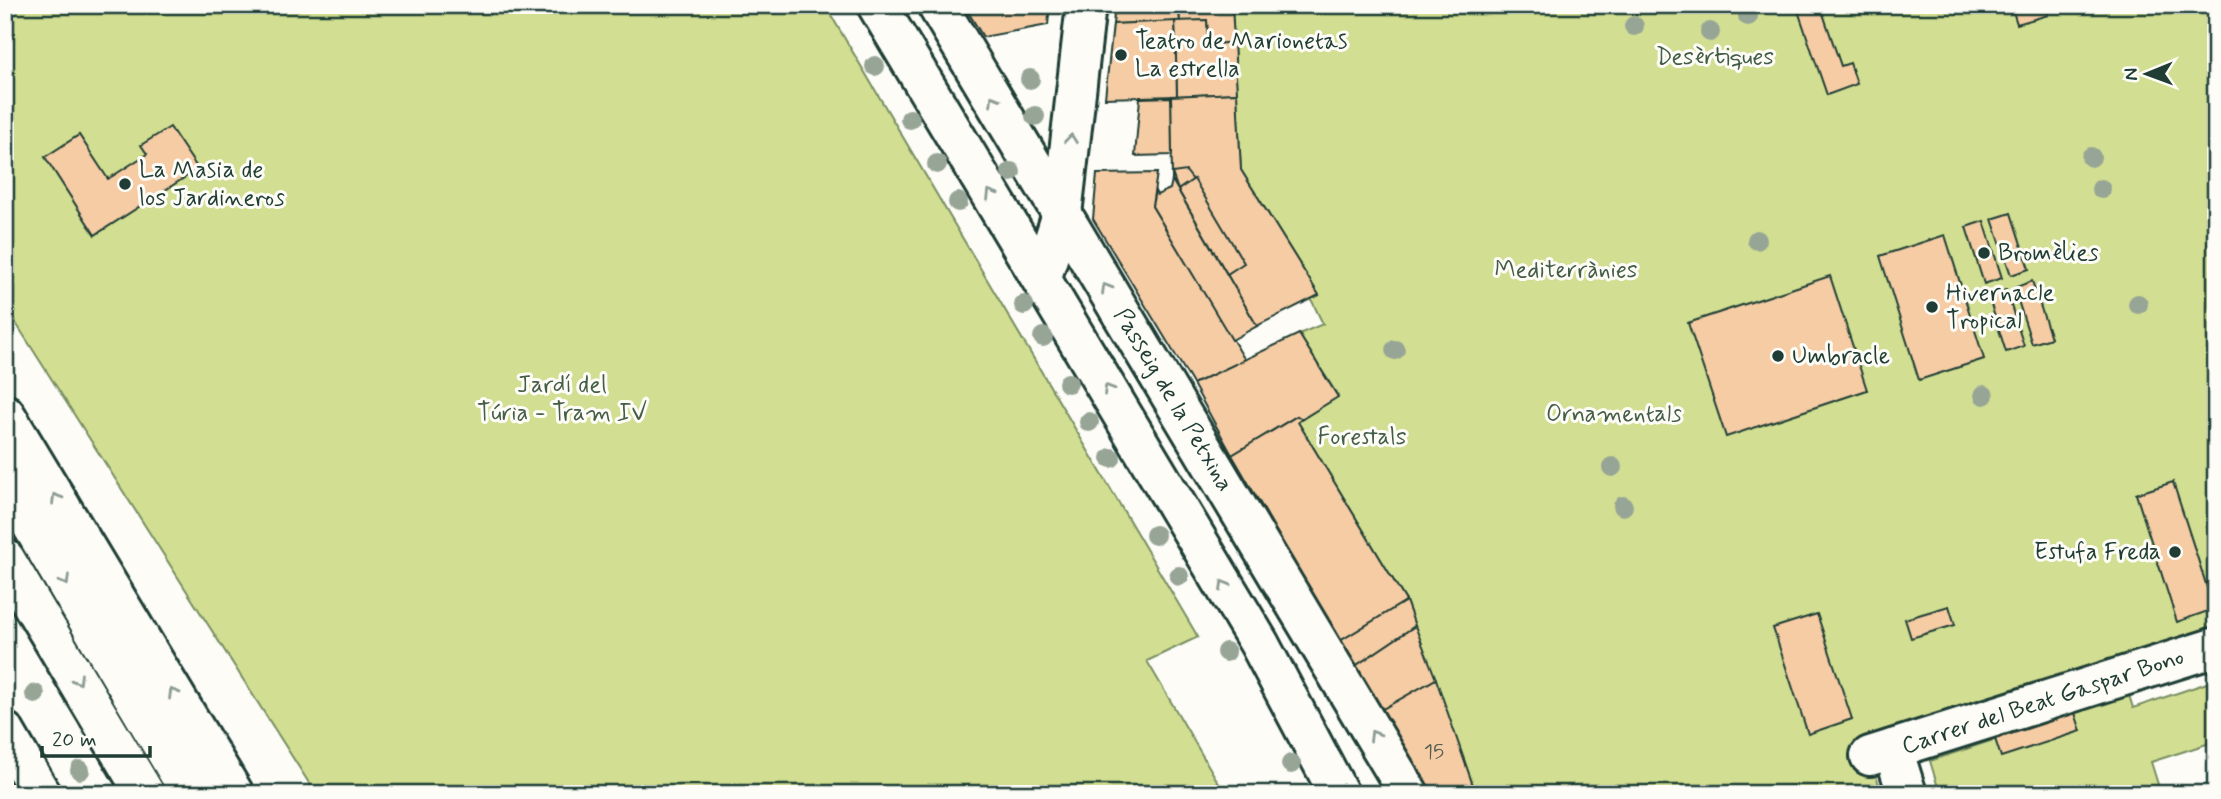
<svg xmlns="http://www.w3.org/2000/svg" width="2221" height="799" font-family="Mynerve,sans-serif">
<rect width="100%" height="100%" fill="#fdfcf7"/>
<filter id="ink" filterUnits="userSpaceOnUse"><feTurbulence type="fractalNoise" baseFrequency=".0143" numOctaves="2"/><feDisplacementMap in="SourceGraphic" scale="14" xChannelSelector="R" yChannelSelector="G"/><feConvolveMatrix kernelMatrix="1 2 1 2 8 2 1 2 1" color-interpolation-filters="sRGB"/></filter>
<g filter="url(#ink)">
<g fill="#d2df92" stroke="#788e63" stroke-width="2">
<polygon points="5,5 825,5 1198,637 1147,661 1225,794 316,794 5,306"/>
<polygon points="1232,5 2216,5 2216,635 1870,756 1882,794 1476,794 1406,601 1298,422 1338,396 1299,334 1323,324 1311,299 1319,295 1241,170"/>
<polygon points="2216,680 2216,741 2151,762 2161,794 1940,794 1930,761 2129,695 2133,708"/>
</g>
<g fill="#f6cca5" stroke="#1f3d34" stroke-width="2">
<polygon points="964,5 1050,5 1048,25 983,37"/>
<polygon points="1115,5 1179,5 1180,22 1113,24"/>
<polygon points="1179,5 1232,5 1234,42 1208,45 1207,20 1180,22"/>
<polygon points="1796,5 1820,5 1841,66 1850,63 1857,84 1827,95"/>
<polygon points="2011,5 2045,5 2048,15 2017,24"/>
<polygon points="1207,20 1208,45 1234,42 1237,93 1177,96 1175,21"/>
<polygon points="1175,21 1177,96 1105,98 1113,24"/>
<polygon points="1237,93 1241,170 1319,295 1257,326 1172,180 1171,96"/>
<polygon points="1171,97 1172,155 1135,156 1140,98"/>
<polygon points="170,127 198,169 95,235 45,157 79,135 108,179 147,154 141,145"/>
<polygon points="1186,171 1193,180 1178,190 1172,173"/>
<polygon points="1157,173 1152,206 1245,360 1193,384 1093,219 1097,174"/>
<polygon points="1194,179 1244,263 1227,274 1178,190"/>
<polygon points="1172,180 1257,326 1232,340 1152,206 1155,191 1157,195 1170,189"/>
<polygon points="2011,213 2029,269 2011,275 1992,219"/>
<polygon points="1984,221 2002,278 1984,284 1966,227"/>
<polygon points="1945,235 1984,359 1919,380 1880,256"/>
<polygon points="1830,276 1867,390 1726,437 1688,323"/>
<polygon points="2032,281 2051,338 2032,344 2014,288"/>
<polygon points="2006,290 2024,346 2006,352 1988,295"/>
<polygon points="1299,334 1338,397 1302,419 1297,416 1232,455 1193,384"/>
<polygon points="1297,416 1302,419 1298,422 1406,601 1340,641 1232,455"/>
<polygon points="2173,482 2214,609 2177,622 2136,494"/>
<polygon points="1406,601 1415,626 1354,667 1340,641"/>
<polygon points="1949,606 1955,625 1911,638 1905,619"/>
<polygon points="1817,614 1852,719 1808,734 1773,628"/>
<polygon points="1415,626 1436,679 1381,710 1354,667"/>
<polygon points="1436,679 1476,794 1431,794 1381,710"/>
<polygon points="2075,713 2081,731 2001,757 1995,739"/>
<polygon points="5,770 19,794 5,794"/>
</g>
<g fill="none" stroke-linecap="round" stroke-linejoin="round">
<defs>
<g id="minor">
<polyline points="937,5 1409,794"/>
<polyline points="1042,277 1062,214 1086,5"/>
<polyline points="5,414 234,794"/>
<polyline points="5,732 41,794"/>
<polyline points="1893,749 1907,794"/>
<polyline points="1870,756 2216,647"/>
</g>
<g id="major">
<polyline points="877,5 1259,643 1339,794"/>
<polyline points="5,480 191,794"/>
<polyline points="5,559 145,794"/>
</g>
</defs>
<use href="#minor" stroke="#1f3d34" stroke-width="44"/>
<use href="#major" stroke="#1f3d34" stroke-width="44"/>
<use href="#minor" stroke="#fdfcf7" stroke-width="38"/>
<use href="#major" stroke="#fdfcf7" stroke-width="38"/>
</g>
<g fill="#97a596">
<circle cx="1748" cy="16" r="10"/>
<circle cx="1634" cy="26" r="10"/>
<circle cx="1710" cy="32" r="10"/>
<circle cx="875" cy="66" r="10"/>
<circle cx="1030" cy="79" r="10"/>
<circle cx="1035" cy="116" r="10"/>
<circle cx="910" cy="119" r="10"/>
<circle cx="2091" cy="157" r="10"/>
<circle cx="937" cy="164" r="10"/>
<circle cx="1011" cy="172" r="10"/>
<circle cx="2101" cy="189" r="10"/>
<circle cx="958" cy="202" r="10"/>
<circle cx="1757" cy="240" r="10"/>
<circle cx="2138" cy="304" r="10"/>
<circle cx="1024" cy="305" r="10"/>
<circle cx="1043" cy="337" r="10"/>
<circle cx="1395" cy="350" r="10"/>
<circle cx="1068" cy="383" r="10"/>
<circle cx="1984" cy="395" r="10"/>
<circle cx="1089" cy="422" r="10"/>
<circle cx="1111" cy="458" r="10"/>
<circle cx="1612" cy="467" r="10"/>
<circle cx="1623" cy="506" r="10"/>
<circle cx="1155" cy="535" r="10"/>
<circle cx="1179" cy="576" r="10"/>
<circle cx="1226" cy="652" r="10"/>
<circle cx="35" cy="694" r="10"/>
<circle cx="1291" cy="764" r="10"/>
<circle cx="80" cy="770" r="10"/>
</g>
<defs><path id="oneway-chevron" d="M-2-3.5L2.5 0L-2 3.5" fill="none" stroke-width="1.6" stroke-linecap="round" stroke-linejoin="round" transform="scale(1.75)"/></defs>
<g stroke="#8e9c96">
<use href="#oneway-chevron" transform="translate(994 100) rotate(-121)"/>
<use href="#oneway-chevron" transform="translate(1071 139) rotate(-84)"/>
<use href="#oneway-chevron" transform="translate(991 194) rotate(-121)"/>
<use href="#oneway-chevron" transform="translate(1106 288) rotate(-121)"/>
<use href="#oneway-chevron" transform="translate(1108 389) rotate(-121)"/>
<use href="#oneway-chevron" transform="translate(56 498) rotate(-121)"/>
<use href="#oneway-chevron" transform="translate(65 581) rotate(59)"/>
<use href="#oneway-chevron" transform="translate(1224 585) rotate(-121)"/>
<use href="#oneway-chevron" transform="translate(78 680) rotate(59)"/>
<use href="#oneway-chevron" transform="translate(173 693) rotate(-121)"/>
<use href="#oneway-chevron" transform="translate(1374 735) rotate(-121)"/>
</g>
</g>
<g fill="#1f3d34" stroke="#fdfcf7" stroke-width="2.5">
<circle cx="1121" cy="55" r="7"/>
<circle cx="125" cy="184" r="7"/>
<circle cx="1984" cy="253" r="7"/>
<circle cx="1932" cy="307" r="7"/>
<circle cx="1778" cy="356" r="7"/>
<circle cx="2175" cy="552" r="7"/>
</g>
<g text-anchor="middle" dominant-baseline="central" stroke-width="6" stroke-linejoin="round" paint-order="stroke">
<g font-size="21" fill="#556150">
<text x="1434" y="752">15</text>
</g>
<g font-size="24" fill="#1f3d34" stroke="#fdfcf7" text-anchor="start">
<text x="1135" y="41">Teatro de Marionetas<tspan x="1135" dy="28">La estrella</tspan></text>
<text x="139" y="170">La Masia de<tspan x="139" dy="28">los Jardineros</tspan></text>
<text x="1998" y="253">Bromèlies</text>
<text x="1946" y="293">Hivernacle<tspan x="1946" dy="28">Tropical</tspan></text>
<text x="1792" y="356">Umbracle</text>
<text x="2161" y="552" text-anchor="end">Estufa Freda</text>
</g>
<g font-size="24" fill="#435d47" stroke="#fdfcf7">
<text x="1715" y="57">Desèrtiques</text>
<text x="1566" y="270">Mediterrànies</text>
<text x="562" y="385">Jardí del<tspan x="562" dy="28">Túria - Tram IV</tspan></text>
<text x="1614" y="414">Ornamentals</text>
<text x="1362" y="437">Forestals</text>
</g>
<g font-size="24" fill="#1f3d34" stroke="#fdfcf7">
<text transform="translate(1173 400) rotate(59)">Passeig de la Petxina</text>
<text transform="translate(2043 702) rotate(-18)">Carrer del Beat Gaspar Bono</text>
</g>
</g>
<rect width="2221" height="799" fill="none" stroke="#fdfcf7" stroke-width="28"/>
<rect x="14" y="14" width="2193" height="771" fill="none" stroke="#1f3d34" stroke-width="2.5" filter="url(#ink)"/>
<g transform="translate(2147 74) rotate(269)" stroke="#fdfcf7" stroke-width="5" paint-order="stroke">
<path d="M0-5L12 26L0 18L-12 26Z" fill="#1f3d34"/>
<text y="-10" font-size="19" font-weight="bold" text-anchor="middle" fill="#1f3d34">N</text>
</g>
<path d="M42 746v10h108v-10" fill="none" stroke="#1f3d34" stroke-width="3.5"/>
<text x="52" y="746" font-size="21" fill="#1f3d34" stroke="#fdfcf7" stroke-width="5" paint-order="stroke">20 m</text>
</svg>
